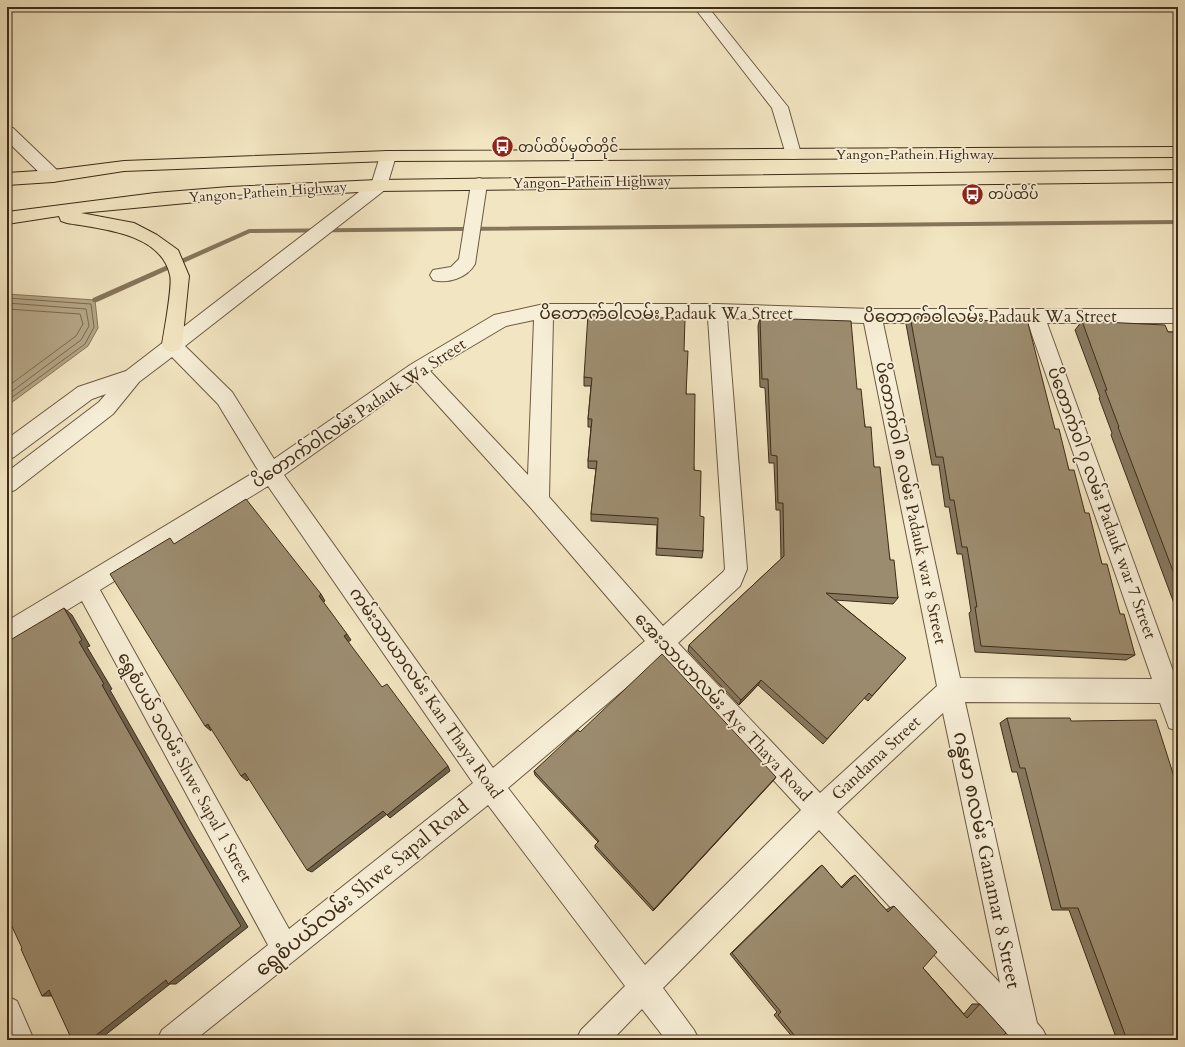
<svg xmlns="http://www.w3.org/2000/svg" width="1185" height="1047" font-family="Cardo,'Noto Sans Myanmar',serif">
<rect width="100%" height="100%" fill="#f2e5c1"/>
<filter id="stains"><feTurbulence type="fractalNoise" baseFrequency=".005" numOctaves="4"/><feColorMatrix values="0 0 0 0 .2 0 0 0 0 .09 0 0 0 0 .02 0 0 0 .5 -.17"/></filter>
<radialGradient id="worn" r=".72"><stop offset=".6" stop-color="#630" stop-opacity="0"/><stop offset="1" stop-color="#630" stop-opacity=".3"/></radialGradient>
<polygon fill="#b5a687" stroke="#86755a" points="7,294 95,300 98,328 88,346 7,406"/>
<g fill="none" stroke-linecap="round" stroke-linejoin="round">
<g stroke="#7a694f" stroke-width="1">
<polyline points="7,298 91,304 94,327 85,344 7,401"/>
<polyline points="7,303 86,309 89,326 81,340 7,395"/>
<polyline points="7,309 80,314 83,324 76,336 7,387"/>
</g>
<polygon fill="#86755a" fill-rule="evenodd" points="1178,220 1178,224 250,233 97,302 93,302 92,300 93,298 249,229"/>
<defs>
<g id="minor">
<polygon points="694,7 708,7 788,107 801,154 799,158 793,159 787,158 772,108"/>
<polygon points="7,127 13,128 59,172 61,176 59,180 53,182 47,180 7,141"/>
<path d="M388,151L394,152L396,156L386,189L185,346L232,392L274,459L410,365L494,315L544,304H717L872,309H1178V323H1047L1176,679H1178V731L1169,728L1160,703L965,702L1037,1023L1043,1030L1048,1040H1013L819,830L663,988L694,1030L699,1040H666L642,1009L612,1040H576L581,1030L625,986L488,805L195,1040H157L162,1030L268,945L82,601L15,642L7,645V621L258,470L218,404L172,357L139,382L113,414L15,490L7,493V472L99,402L106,394L92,399L14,457L7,460V439L78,387L126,371L372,182L380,156L382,152ZM553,318H708L725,569L723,572L663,626L549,497ZM727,318L864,323L937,686L820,793L678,643L740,586L747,569ZM534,320L528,475L430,371L506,326ZM883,323H1028L1152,679L960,678ZM416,381L530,507L645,641L493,768L284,475ZM268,486L473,783L289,929L100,590ZM661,658L801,810L645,965L508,788ZM943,713L1000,983L837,812Z"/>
<path d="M479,178L485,180L487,184L475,264C467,278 448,284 433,280L430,275L433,270L451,267L459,259L471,184L473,180Z"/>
<polygon points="7,996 17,1001 34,1040 7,1040"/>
</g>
<g id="major">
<polygon points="1178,147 1178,157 388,161 124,171 53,182 7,185 7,173 53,170 124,161 388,151"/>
<path d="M1178,170V182L377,191L229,199L81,213L134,223L157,235L178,250L189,276L182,345L179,350L172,352L165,350L162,345C164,331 173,285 170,275C161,233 101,229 67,223L61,221L59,216L7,224V212L155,193L229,187L377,180Z"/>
</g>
</defs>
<use href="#minor" stroke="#6c5a42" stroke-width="2"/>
<use href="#major" stroke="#3f2c17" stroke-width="2"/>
<use href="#minor" fill="#f7eed7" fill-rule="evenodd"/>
<use href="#major" fill="#f2e5c1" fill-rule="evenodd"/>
</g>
<g fill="#86785f" stroke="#3f2c17">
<polygon points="910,316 1055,429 1069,470 1085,513 1102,564 1135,655 1126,660 975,652 969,613 971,611 962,554 957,554 949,507 945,507 939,465 932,465 906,324"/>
<polygon points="760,318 857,389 874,467 890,560 898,598 893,604 835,600 906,658 868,701 864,698 823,744 758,685 739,705 688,651 689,645 781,559 780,510 776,510 774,463 769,463 765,388 760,387 758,326"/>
<polygon points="1082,321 1168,332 1178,332 1178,614 1111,435 1112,433 1099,398 1100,397 1075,330"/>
<polygon points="684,351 686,394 703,551 702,558 656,555 657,525 591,521 591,514 596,469 588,468 588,461 591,427 588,427 588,419 591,386 584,386 584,377"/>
<polygon points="1007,718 1178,1040 1117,1040 1069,910 1052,910 1017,772 1012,772 1000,723"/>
<polygon points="580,732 776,777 653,911 595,848 595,845 598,842 535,775 534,771"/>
<polygon points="822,865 841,887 850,878 855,875 886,910 889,908 894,906 923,968 964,1014 972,1004 980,1004 999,1040 795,1040 774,1015 777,1012 730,954 818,868"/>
</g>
<g fill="#6d624e" stroke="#3f2c17">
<polygon points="321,594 325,601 323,602 319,596"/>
<polygon points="64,608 72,615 90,646 87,647 112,689 110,690 192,834 248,927 176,984 170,984 99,1040 90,1040 185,831 102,685 79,642"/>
<polygon points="347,634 351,640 348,642 344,636"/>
<polygon points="761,680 758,685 739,705 741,700"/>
<polygon points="208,724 211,731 205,726"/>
<polygon points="448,766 450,771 390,818 387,815"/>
<polygon points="245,773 251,777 247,781 241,776"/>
<polygon points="776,777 773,781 653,911 654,909"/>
<polygon points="383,811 387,814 312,872 307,870"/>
<polygon points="49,990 52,996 42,996"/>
</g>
<g fill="#9c8c6f" stroke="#3f2c17">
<polygon points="588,314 685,319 684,351 688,351 686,394 695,394 694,470 701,471 700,516 704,517 703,551 657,548 658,518 591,514 597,461 588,461 592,419 588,419 592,378 584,377"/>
<polygon points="910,316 1028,323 1055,429 1059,429 1069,470 1074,470 1085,513 1089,513 1102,564 1107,564 1120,614 1124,614 1135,655 981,646 975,607 977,607 967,547 962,547 954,500 950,500 943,457 936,457"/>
<polygon points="760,318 851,321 857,389 861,389 865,427 871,427 874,467 880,467 890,560 894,560 898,598 826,593 906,658 872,696 869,693 827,739 761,680 741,700 689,645 784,556 783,503 778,503 777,456 771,455 768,379 762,379"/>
<polygon points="1082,321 1165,325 1168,332 1178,332 1178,584 1118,427 1119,427 1105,390 1107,390"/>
<polygon points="246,499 321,594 319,596 347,634 344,636 382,687 387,684 448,766 387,815 383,811 307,870 245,773 241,776 208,724 205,726 110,574 170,538 174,544"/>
<polygon points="64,608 82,640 79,642 104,684 102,685 185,831 241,926 168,984 166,980 90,1040 72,1040 49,990 42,996 21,949 22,948 7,916 7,642"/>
<polygon points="662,654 776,777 654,909 595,845 599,841 534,771 578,730 580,732"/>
<polygon points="1007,718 1070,718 1071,721 1156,720 1178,789 1178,1040 1127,1040 1078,908 1061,908 1025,768 1020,768"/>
<polygon points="822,865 842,888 855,875 888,912 894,906 937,952 923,968 967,1018 980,1004 1006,1033 999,1040 798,1040 778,1015 781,1012 732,953"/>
</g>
<defs>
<symbol id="bus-disc" viewBox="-11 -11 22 22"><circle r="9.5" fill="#8f2418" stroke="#f7eed7"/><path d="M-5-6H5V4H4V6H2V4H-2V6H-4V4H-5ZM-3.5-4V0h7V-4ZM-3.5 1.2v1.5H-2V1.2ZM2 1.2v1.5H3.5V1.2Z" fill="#fff"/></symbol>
</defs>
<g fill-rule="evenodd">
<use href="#bus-disc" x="490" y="134" width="25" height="25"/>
<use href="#bus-disc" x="960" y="182" width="25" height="25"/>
</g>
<g text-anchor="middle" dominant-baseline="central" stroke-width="3.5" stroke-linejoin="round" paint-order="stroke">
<g font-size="14" fill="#3f2c17" stroke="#f7eed7" text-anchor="start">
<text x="518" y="147">တပ်ထိပ်မှတ်တိုင်</text>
<text x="988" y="194">တပ်ထိပ်</text>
</g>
<g font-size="14" fill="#3f2c17" stroke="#f7eed7">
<text x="915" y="154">Yangon-Pathein Highway</text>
<text transform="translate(592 182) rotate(-1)">Yangon-Pathein Highway</text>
<text transform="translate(268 192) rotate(-4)">Yangon-Pathein Highway</text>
</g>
<g font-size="17" fill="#3f2c17" stroke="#f7eed7">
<text x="666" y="313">ပိတောက်ဝါလမ်း Padauk Wa Street</text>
<text x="990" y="316">ပိတောက်ဝါလမ်း Padauk Wa Street</text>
<text transform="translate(359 413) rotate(-34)">ပိတောက်ဝါလမ်း Padauk Wa Street</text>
<text transform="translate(911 503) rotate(78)">ပိတောက်ဝါ ၈ လမ်း Padauk war 8 Street</text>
<text transform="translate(1102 503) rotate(70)">ပိတောက်ဝါ ၇ လမ်း Padauk war 7 Street</text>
<text transform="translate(426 693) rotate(55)">ကမ်းသာယာလမ်း Kan Thaya Road</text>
<text transform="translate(723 707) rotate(47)">အေးသာယာလမ်း Aye Thaya Road</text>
<text transform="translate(876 758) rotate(-43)">Gandama Street</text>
<text transform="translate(185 767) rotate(61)">ရွေစံပယ် ၁လမ်း Shwe Sapal 1 Street</text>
</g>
<g font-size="20" fill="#3f2c17" stroke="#f7eed7">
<text transform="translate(987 860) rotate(78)">ဂန္ဓမာ ၈လမ်း Ganamar 8 Street</text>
<text transform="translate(362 888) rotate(-39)">ရွေစံပယ်လမ်း Shwe Sapal Road</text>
</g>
</g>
<rect width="1185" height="1047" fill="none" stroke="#f2e5c1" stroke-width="24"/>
<rect x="8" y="8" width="1169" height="1031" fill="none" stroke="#3f2c17" stroke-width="2"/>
<rect x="12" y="12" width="1161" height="1023" fill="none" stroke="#3f2c17"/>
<rect width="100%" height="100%" filter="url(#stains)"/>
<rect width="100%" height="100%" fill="url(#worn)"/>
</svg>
